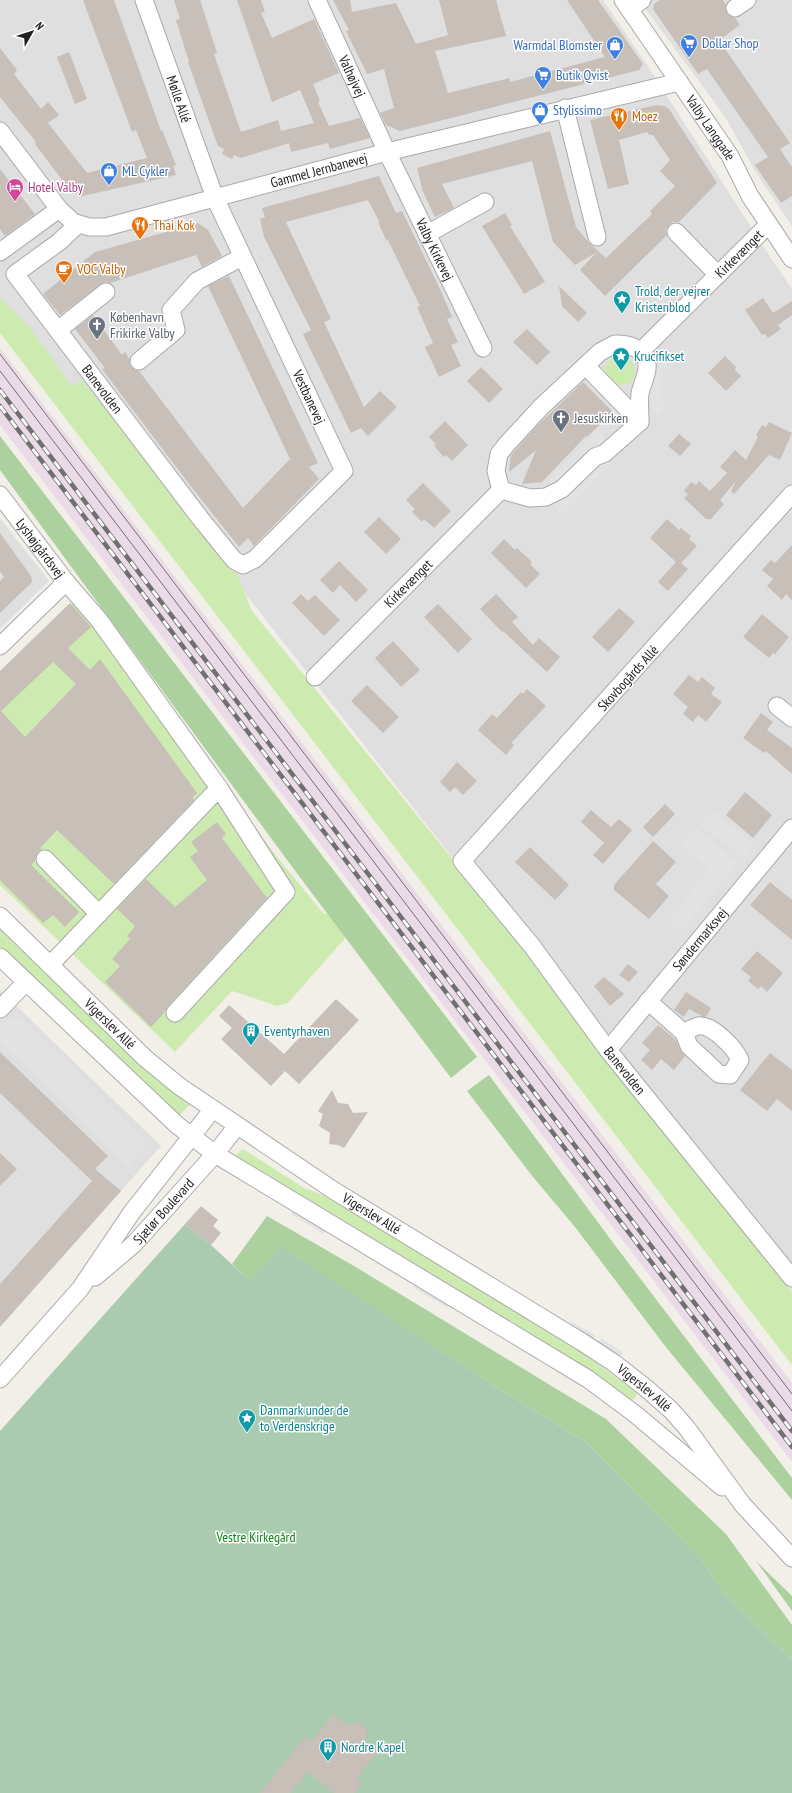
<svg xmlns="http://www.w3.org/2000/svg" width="792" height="1793" font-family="'PT Sans Narrow',sans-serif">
<rect width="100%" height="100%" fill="#f2efe9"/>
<g fill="#e0dfdf">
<polygon points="0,0 603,0 651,71 770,257 792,289 792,1290 240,587 0,317"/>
<polygon points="639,0 792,0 792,226 755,171 726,118"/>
<polygon points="0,518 49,581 0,629"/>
<polygon points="0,990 161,1146 0,1325"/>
</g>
<polygon fill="#ebdbe8" points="0,348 792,1383 792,1462 0,425"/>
<g fill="#cdebb0">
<polygon points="0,298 31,329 72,386 82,380 236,571 252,611 483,897 792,1291 792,1365 0,333"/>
<circle cx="620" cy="371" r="15"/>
<polygon points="83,593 277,857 323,913 346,916 355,927 288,1003 277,1006 232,991 175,1052 0,885 0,673"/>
<polygon points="0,927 191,1103 179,1116 132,1075 0,947"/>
<polygon points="243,1149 304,1188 323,1195 349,1210 567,1342 636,1392 637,1395 633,1400 630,1400 599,1377 237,1158 236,1155"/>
</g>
<g fill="#add19e">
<polygon points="0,436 477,1057 451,1078 290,864 0,470"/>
<polygon points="489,1075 614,1244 792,1478 792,1500 665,1346 575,1227 533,1177 467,1091"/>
<polygon points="267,1216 354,1266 606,1419 726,1534 792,1625 792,1660 724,1593 701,1559 587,1443 496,1387 281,1248 251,1282 232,1264"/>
<polygon points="756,1561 792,1596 792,1611"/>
</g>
<polygon fill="#aacbaf" points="185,1224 211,1245 250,1281 281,1247 496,1387 587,1443 701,1559 724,1593 792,1660 792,1793 0,1793 0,1431"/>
<g fill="#e2e2e2">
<polygon points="658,361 668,365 663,377 660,390 662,401 667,407 657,416 652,408 649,399 650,387"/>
<polygon points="601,428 610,465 559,517 548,481"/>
<polygon points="712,810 755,845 744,859 700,824"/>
<polygon points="696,827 738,863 682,931 668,921 709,869 681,845"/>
<polygon points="10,1019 22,1019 147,1144 128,1167 0,1041 0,1029"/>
<polygon points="293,1210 326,1230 324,1234 291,1214"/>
<polygon points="415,1284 450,1305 448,1308 414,1288"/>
<polygon points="572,1322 595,1335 594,1340 570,1325"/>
<polygon points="602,1339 623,1352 622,1356 597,1342"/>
</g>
<g fill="#c7bfb8" fill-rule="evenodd">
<polygon points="83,0 114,0 161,131 162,130 176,165 173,166 176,175 78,197 74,191 72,193 35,144 36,142 0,97 0,48 17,70 14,74 41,109 48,102 59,115 48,123 87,173 147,158 136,130 132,132"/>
<polygon points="174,0 200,0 217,53 214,54 241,132 278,120 281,131 314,123 300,90 272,102 237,0 261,0 265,12 261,13 272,38 314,19 339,73 313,84 320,101 318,102 329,126 360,118 370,138 330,149 328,143 291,152 289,143 241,158 234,155 232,159 222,154 224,149 218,146 188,62 189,62 176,20 180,19"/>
<polygon points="333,0 350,0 352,12 396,3 416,44 448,35 439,0 496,0 506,36 435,51 448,93 510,78 510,82 605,57 567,0 598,0 643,64 639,70 400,131 386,125 380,113 394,108 384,69 367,74 346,31 349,30"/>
<polygon points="660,0 723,0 726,5 727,14 735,18 740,25 719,40 790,143 780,149 792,167 792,196 781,203 755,165 768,157 707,69 698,74 653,9 654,4"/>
<polygon points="69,52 87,99 75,104 57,57"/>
<polygon points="657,105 664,106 669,109 717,183 679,222 673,222 669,225 666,230 667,235 605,296 580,270 597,252 575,265 553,242 532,161 442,184 454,208 435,217 423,192 417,168 550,131 576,227 590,244 606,258 652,214 650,211 675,186 660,171 670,160 653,135 650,135 647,132 619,140 629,184 608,189 590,120"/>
<polygon points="0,169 35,214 5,236 0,229"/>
<polygon points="379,176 396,213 402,211 440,289 452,317 447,319 458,342 451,345 461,366 439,377 425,347 433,343 417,307 420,306 388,240 386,240 378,222 379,221 368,200 286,222 331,319 324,322 364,407 380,391 397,407 368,436 361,428 351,433 303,334 311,330 264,237 260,219 265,217 262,208"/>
<polygon points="505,213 512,225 510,226 545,282 524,294 482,226"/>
<polygon points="198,223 208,230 222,256 202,267 196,255 110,283 104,282 60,315 43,294 95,252"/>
<polygon points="229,276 318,463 309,467 319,479 254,546 248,538 239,547 193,489 148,430 102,369 105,368 75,329 93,315 122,355 125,352 129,358 131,367 139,371 243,508 290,459 208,286"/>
<polygon points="559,286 587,313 578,322 562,306"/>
<polygon points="763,298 773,313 792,301 792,315 778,325 781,329 768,338 765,334 762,335 745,310"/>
<polygon points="527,329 550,352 537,365 513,342"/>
<polygon points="725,356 736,367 735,370 741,376 726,391 708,373"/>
<polygon points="481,367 503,389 489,403 467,381"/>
<polygon points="583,382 613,412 587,437 586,436 542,482 522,484 536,450 509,472 511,455 536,427"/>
<polygon points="445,421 468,445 452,461 446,455 444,457 434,446 436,444 429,437"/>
<polygon points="769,422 792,433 780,460 769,455 734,494 731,491 736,481 720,500 724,504 711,519 706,519 684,498 688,494 684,491 691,482 696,485 699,481 710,491 727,473 720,467 735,450 746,460 758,437 756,435 762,425 766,427"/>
<polygon points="679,434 691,444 680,456 668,446"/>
<polygon points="423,483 451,511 434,528 424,519 422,522 412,512 415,509 406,500"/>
<polygon points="379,517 401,539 386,554 364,532"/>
<polygon points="667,519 679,530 681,528 691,536 689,539 697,546 681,563 688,569 668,591 658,582 676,562 650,538"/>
<polygon points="0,533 31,576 32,582 0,613 0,581 4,577 0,571"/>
<polygon points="504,539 515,550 517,548 532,562 530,564 540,574 526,588 491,553"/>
<polygon points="792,545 792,600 786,594 782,600 767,586 773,579 762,570 771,560 775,563"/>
<polygon points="339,561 368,590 356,602 340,585 333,593 320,580"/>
<polygon points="301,594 308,601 315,595 340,620 324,636 292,603"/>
<polygon points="496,594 518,617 512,622 533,645 539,638 560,657 547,672 503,631 502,632 480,609"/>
<path d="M70,603L91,627L68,648L90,670L100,659L197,793L193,797L194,800L114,884L57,830L40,848L42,850L38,852L35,861L31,865L79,912L65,927L53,915L43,923L0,880V671ZM53,662L76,684L25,737L1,711Z"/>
<polygon points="438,604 472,639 458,653 424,617"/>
<polygon points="619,608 635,622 608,652 592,637"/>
<polygon points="762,614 789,637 775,654 773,653 769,658 743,637"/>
<polygon points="393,641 420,670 401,687 375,658"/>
<polygon points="689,675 698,682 702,677 715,688 711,694 722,702 706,722 698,715 693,722 683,714 688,707 673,694"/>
<polygon points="367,685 399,717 383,733 351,701"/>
<polygon points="527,689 546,706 511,743 514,745 506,755 478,730 492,714 497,718 521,692 523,694"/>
<polygon points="761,713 773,722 767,730 792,748 792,774 766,751 764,753 743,738"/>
<polygon points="457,762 477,781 463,795 455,787 450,792 440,782"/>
<polygon points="745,792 772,815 753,838 726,815"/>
<polygon points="665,804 675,814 653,837 643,827"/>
<polygon points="591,810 611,827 619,819 632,830 603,864 593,855 604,843 581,822"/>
<polygon points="217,822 226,834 222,838 267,898 168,1006 165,1012 151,1027 105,982 120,966 112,959 130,939 127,936 135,926 117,909 146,879 175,907 207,880 190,857 198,851 191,842"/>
<polygon points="653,841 676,862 656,884 669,896 649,919 614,890 614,885"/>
<polygon points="530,847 569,885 555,900 515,862"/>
<polygon points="770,882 792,900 792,940 750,905"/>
<polygon points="757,951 783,973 767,992 761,986 758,989 748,981 751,977 741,969"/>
<polygon points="628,964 638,972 629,982 619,975"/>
<polygon points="604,977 624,994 610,1006 594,986"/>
<polygon points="686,992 711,1008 706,1017 702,1016 689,1009 684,1017 674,1010"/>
<polygon points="336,999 359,1020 299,1084 285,1071 271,1086 221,1039 232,1028 219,1016 229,1005 284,1054"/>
<polygon points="658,1025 676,1040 680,1050 685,1056 674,1070 661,1059 652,1070 641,1060 650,1050 642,1043"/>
<polygon points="0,1052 108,1156 95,1169 121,1191 0,1327 0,1284 92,1181 0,1093"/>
<polygon points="770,1053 792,1070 792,1111 777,1099 767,1111 740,1090"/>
<polygon points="332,1090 338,1103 348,1104 353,1113 368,1112 344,1148 338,1145 329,1144 330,1133 319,1126 323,1114 318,1111"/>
<polygon points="0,1153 17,1169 0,1186"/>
<polygon points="201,1206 218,1220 213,1226 221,1233 211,1245 185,1224"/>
<polygon points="333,1715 347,1725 357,1722 367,1729 365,1741 378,1751 356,1779 362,1784 354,1793 334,1793 308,1772 290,1793 260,1793 305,1737 311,1742"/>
</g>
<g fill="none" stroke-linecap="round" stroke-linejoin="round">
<defs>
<g id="minor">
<path id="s1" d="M317,0L387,152L483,348"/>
<path id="s2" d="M623,0L730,156L750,196L792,259"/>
<polyline points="735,8 747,0"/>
<polyline points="629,9 642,0"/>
<polyline points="565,108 597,237"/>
<path id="s3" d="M0,131L59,209L73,222L89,227H106L387,152L679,82"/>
<path id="s4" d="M78,224L59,242L15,274L200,518L234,560L243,565L255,559L344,471L215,198L144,0"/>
<polyline points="676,232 718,275"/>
<polyline points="427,234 485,202"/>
<polyline points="0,252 59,209"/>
<polyline points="58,330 106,292"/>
<path d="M615,344C631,343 649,351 647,369C646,377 642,385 640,393C639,402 640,412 640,422L605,453L595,457L562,489L546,497L530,498L501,490L496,471L499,454L506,445L541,407L600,352Z"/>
<path id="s5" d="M641,351L768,225"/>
<polyline points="139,361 176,330 171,310 197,281 242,257"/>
<polyline points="586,366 640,422"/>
<path id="s6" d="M792,494L462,861L532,946L608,1050L792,1278"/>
<path id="s7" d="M0,495L66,582L99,620L219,788L286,892L175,1013"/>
<polyline points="0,646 66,582"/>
<path id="s8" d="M315,677L501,490"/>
<polyline points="777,706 792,718"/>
<polyline points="45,859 99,914"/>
<path id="s9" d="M0,916L145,1058L179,1086L333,1190L582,1342L614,1363L647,1389L671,1410L686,1427L743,1505L792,1558"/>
<polyline points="0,957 177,1125 215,1154 588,1379 635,1414 722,1487"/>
<polyline points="50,965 219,788"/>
<path d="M648,1001L684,1033L689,1046L719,1074L730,1075L740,1060C735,1048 712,1024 698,1026C693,1027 688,1031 684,1033"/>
<polyline points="0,1009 26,982"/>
<path id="s10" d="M608,1050L792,828"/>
<path id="s11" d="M95,1277L134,1244L215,1154L237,1126"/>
<polyline points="0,1379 80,1289 132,1212 213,1109"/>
</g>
</defs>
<use href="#minor" stroke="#a9a9a9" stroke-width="19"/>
<use href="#minor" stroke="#fff" stroke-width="17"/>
<g stroke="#707070" stroke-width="1">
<polyline points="0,354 792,1394"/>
<polyline points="0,371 792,1411"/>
</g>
<defs>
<g id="rail">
<polyline points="0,390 792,1431"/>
<polyline points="0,406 792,1447"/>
</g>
</defs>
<use href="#rail" stroke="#707070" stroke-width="4.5"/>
<use href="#rail" stroke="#fff" stroke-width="3" stroke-dasharray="9" stroke-linecap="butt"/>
</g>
<defs>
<symbol id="supermarket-pin" viewBox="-11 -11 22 30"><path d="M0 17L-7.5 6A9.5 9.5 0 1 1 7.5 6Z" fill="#3f7fe0" stroke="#fff"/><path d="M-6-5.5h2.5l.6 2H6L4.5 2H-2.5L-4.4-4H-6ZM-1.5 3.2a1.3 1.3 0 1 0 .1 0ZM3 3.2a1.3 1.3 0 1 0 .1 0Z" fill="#fff"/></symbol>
<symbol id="shop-pin" viewBox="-11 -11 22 30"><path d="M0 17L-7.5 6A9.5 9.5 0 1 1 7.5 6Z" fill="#3f7fe0" stroke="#fff"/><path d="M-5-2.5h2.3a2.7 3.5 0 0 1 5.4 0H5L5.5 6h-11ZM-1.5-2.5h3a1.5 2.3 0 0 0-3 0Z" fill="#fff"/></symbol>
<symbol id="restaurant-pin" viewBox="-11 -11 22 30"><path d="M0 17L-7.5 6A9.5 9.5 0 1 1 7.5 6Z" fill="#e8710a" stroke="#fff"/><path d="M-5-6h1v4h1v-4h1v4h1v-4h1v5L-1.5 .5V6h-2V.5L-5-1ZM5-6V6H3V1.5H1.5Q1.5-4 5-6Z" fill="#fff"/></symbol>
<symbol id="hotel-pin" viewBox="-11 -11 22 30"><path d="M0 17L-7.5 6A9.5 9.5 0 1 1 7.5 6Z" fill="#d1479c" stroke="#fff"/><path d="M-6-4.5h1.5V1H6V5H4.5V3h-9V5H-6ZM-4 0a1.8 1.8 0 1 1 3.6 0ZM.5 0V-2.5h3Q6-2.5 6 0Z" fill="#fff"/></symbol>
<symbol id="cafe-pin" viewBox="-11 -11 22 30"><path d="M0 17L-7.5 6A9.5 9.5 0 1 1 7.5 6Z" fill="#e8710a" stroke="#fff"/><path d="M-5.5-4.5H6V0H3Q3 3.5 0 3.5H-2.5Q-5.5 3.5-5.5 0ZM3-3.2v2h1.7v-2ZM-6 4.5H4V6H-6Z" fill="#fff"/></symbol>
<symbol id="sight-pin" viewBox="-11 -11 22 30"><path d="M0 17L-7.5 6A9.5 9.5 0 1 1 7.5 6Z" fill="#0f9aa8" stroke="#fff"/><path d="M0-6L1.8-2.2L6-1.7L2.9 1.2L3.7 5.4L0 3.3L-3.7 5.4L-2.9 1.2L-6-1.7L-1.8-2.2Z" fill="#fff"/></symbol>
<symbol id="church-pin" viewBox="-11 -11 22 30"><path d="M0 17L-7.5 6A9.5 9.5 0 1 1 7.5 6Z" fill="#6b7280" stroke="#fff"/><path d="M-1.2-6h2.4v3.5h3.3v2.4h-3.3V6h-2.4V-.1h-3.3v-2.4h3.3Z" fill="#fff"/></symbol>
<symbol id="building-pin" viewBox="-11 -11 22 30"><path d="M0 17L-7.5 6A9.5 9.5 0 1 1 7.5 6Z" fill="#0f9aa8" stroke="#fff"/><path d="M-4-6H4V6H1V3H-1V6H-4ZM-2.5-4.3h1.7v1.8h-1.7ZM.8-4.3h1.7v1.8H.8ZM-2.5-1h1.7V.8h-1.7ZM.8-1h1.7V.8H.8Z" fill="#fff"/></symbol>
</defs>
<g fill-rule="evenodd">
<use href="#supermarket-pin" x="679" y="33" width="20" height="27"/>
<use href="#shop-pin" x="605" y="35" width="20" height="27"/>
<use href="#supermarket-pin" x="533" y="65" width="20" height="27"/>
<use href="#shop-pin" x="530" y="100" width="20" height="27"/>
<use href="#restaurant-pin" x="609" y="106" width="20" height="27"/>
<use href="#shop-pin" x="99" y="161" width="20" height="27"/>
<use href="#hotel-pin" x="5" y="177" width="20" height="27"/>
<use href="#restaurant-pin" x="130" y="215" width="20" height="27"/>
<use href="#cafe-pin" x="54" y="259" width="20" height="27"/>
<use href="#sight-pin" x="612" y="289" width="20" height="27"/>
<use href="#church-pin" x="87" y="315" width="20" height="27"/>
<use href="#sight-pin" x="611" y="346" width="20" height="27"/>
<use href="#church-pin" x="551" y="408" width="20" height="27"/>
<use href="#building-pin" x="241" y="1021" width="20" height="27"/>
<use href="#sight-pin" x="237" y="1408" width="20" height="27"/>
<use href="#building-pin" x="318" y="1737" width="20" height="27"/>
</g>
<g text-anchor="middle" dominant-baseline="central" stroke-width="3" stroke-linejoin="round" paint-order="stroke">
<g font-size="14" fill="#366cbe" stroke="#fff" text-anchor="start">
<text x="702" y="43">Dollar Shop</text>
<text x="602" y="45" text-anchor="end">Warmdal Blomster</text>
<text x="556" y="75">Butik Qvist</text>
<text x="553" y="110">Stylissimo</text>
<text x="122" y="171">ML Cykler</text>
</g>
<g font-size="14" fill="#222" stroke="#fff">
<text stroke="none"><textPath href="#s1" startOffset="84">Valhøjvej</textPath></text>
<text transform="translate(179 99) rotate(71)">Mølle Allé</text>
<text stroke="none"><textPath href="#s2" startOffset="155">Valby Langgade</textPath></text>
<text stroke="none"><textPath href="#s3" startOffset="371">Gammel Jernbanevej</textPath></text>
<text stroke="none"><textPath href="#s1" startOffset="276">Valby Kirkevej</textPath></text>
<text stroke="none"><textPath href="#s5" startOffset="138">Kirkevænget</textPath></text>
<text stroke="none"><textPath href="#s4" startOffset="225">Banevolden</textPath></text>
<text transform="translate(309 397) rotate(65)">Vestbanevej</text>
<text stroke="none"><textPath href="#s7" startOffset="67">Lyshøjgårdsvej</textPath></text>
<text stroke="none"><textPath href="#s8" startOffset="132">Kirkevænget</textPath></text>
<text transform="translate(628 678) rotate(-48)">Skovbogårds Allé</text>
<text stroke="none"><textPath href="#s10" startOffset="144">Søndermarksvej</textPath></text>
<text stroke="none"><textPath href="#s9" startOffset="154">Vigerslev Allé</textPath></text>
<text stroke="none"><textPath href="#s6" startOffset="759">Banevolden</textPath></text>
<text stroke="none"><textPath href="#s11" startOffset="95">Sjælør Boulevard</textPath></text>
<text stroke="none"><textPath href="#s9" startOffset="478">Vigerslev Allé</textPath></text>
<text stroke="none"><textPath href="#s9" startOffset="802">Vigerslev Allé</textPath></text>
</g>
<g font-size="14" fill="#c56008" stroke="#fff" text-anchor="start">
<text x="632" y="116">Moez</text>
<text x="153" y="225">Thai Kok</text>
<text x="77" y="269">VOC Valby</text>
</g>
<g font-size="14" fill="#b23c85" stroke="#fff" text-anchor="start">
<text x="28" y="187">Hotel Valby</text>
</g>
<g font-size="14" fill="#0d838f" stroke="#fff" text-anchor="start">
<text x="635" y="291">Trold, der vejrer<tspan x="635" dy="16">Kristenblod</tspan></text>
<text x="634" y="356">Krucifikset</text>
<text x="264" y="1031">Eventyrhaven</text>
<text x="260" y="1410">Danmark under de<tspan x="260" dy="16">to Verdenskrige</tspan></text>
<text x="341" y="1747">Nordre Kapel</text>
</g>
<g font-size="14" fill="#5b616d" stroke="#fff" text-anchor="start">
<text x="110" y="317">København<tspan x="110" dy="16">Frikirke Valby</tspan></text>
<text x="574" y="418">Jesuskirken</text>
</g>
<g font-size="14" fill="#0c8416" stroke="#fff">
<text x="256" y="1537">Vestre Kirkegård</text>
</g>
</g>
<g transform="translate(32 32) rotate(51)" stroke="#ffffff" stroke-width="3" paint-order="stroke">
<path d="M0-3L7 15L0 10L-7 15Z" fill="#222222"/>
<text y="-6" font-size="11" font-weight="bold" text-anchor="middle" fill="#222222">N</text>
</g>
</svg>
